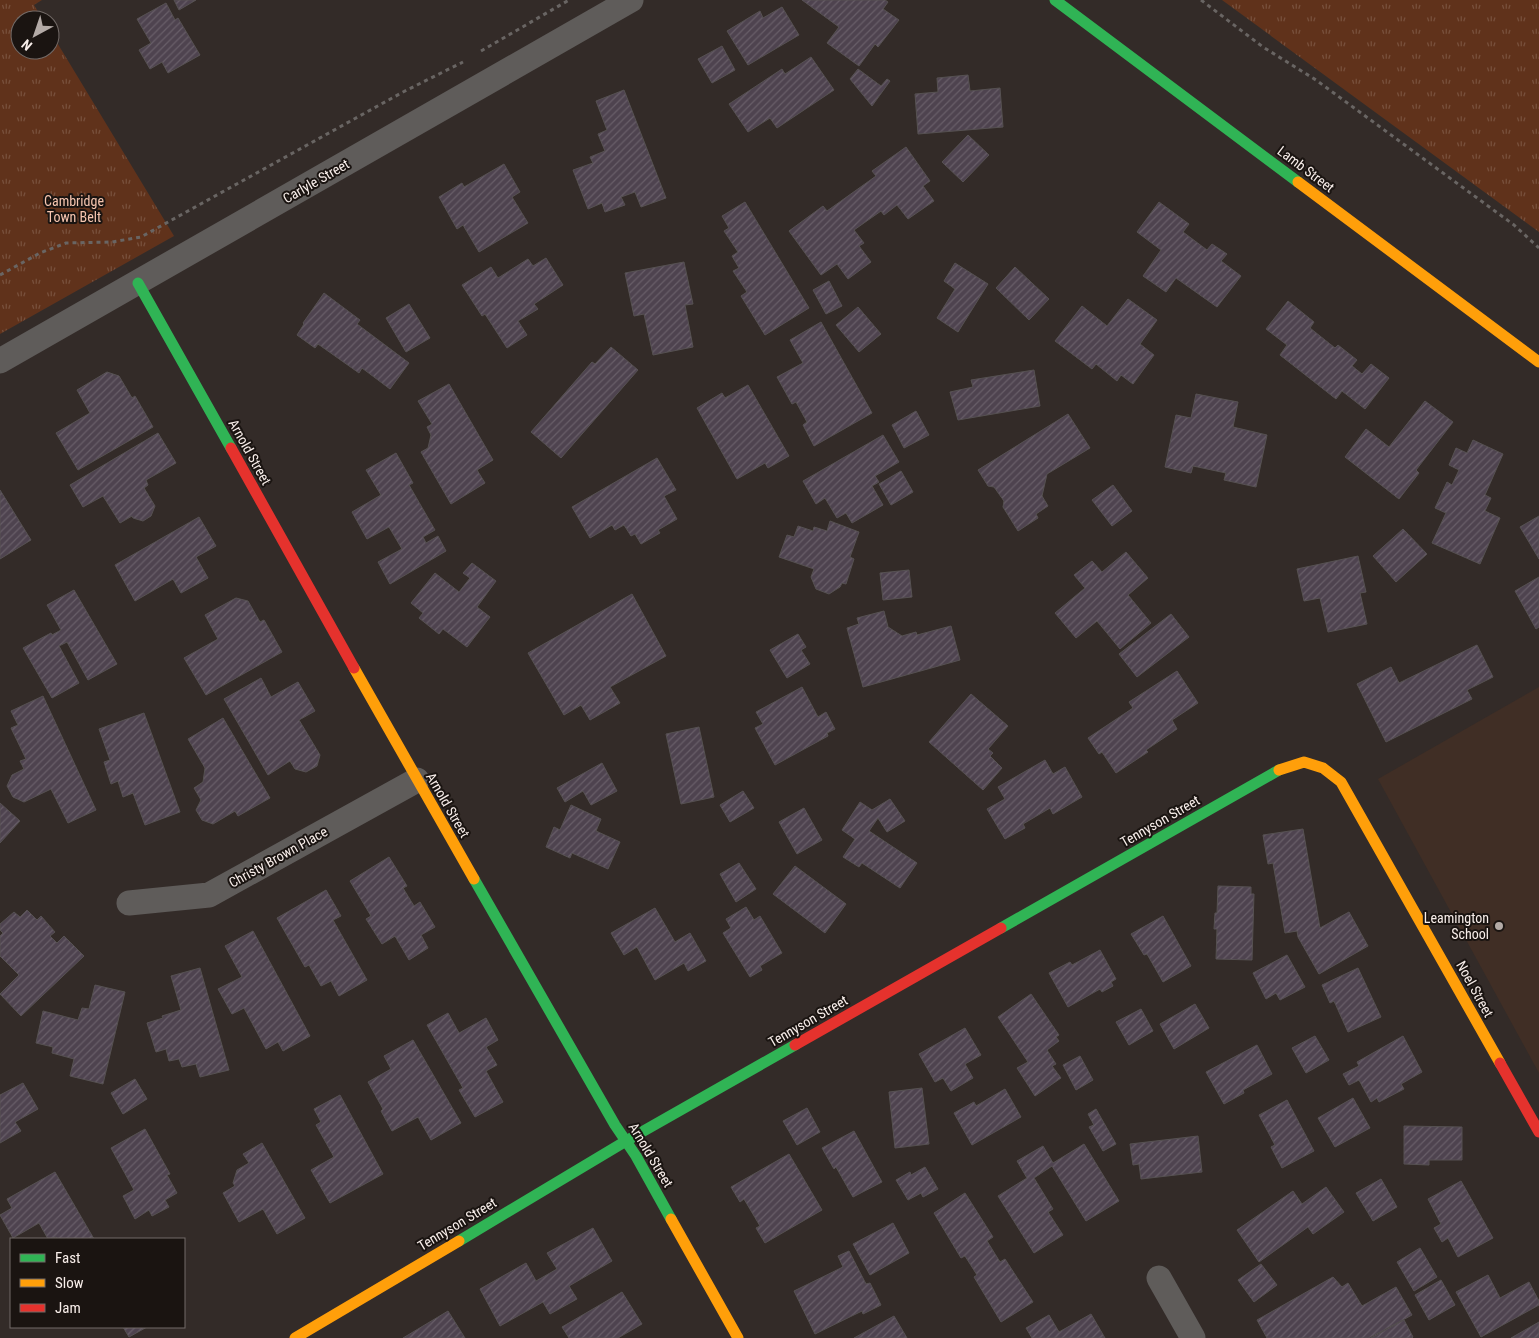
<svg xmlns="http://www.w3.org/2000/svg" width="1539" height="1338" font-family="'Roboto Condensed',sans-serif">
<defs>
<pattern id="grass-tufts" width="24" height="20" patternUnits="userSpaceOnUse" patternTransform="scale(1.25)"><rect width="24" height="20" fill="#60321b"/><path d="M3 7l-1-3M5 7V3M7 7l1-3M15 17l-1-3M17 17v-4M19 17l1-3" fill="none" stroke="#78503c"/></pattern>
<pattern id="building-hatch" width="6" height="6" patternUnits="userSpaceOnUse" patternTransform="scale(1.25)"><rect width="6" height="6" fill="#4e434f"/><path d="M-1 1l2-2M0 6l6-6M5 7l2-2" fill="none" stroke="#685e68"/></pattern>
</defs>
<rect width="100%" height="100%" fill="#332b28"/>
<polygon fill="#402e25" points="1539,687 1539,1073 1378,779"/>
<g fill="url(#grass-tufts)">
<polygon points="0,0 42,0 34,5 43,20 20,20 20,50 50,50 50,31 174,236 0,334"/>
<polygon points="1222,0 1539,0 1539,232"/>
</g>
<g fill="url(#building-hatch)" stroke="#565152">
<polygon points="174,0 196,0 179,10"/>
<polygon points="802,0 885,0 888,2 883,9 899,20 878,47 875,44 859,66 827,43 839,27"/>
<polygon points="166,3 175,20 178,18 200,55 168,73 162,62 150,69 139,50 151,43 137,19"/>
<polygon points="782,7 799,35 748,65 727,31 760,11 763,18"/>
<polygon points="722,46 735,70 712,83 698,59"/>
<polygon points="811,57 834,90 777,128 770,118 748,132 729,104 782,69 785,74"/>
<polygon points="858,69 881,86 887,79 890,81 872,106 850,79"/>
<polygon points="968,75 970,91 1000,88 1003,127 918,134 915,94 938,92 937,78"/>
<polygon points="624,90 666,198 641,207 635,192 621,197 625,205 605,212 602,203 588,209 573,170 593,163 590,157 605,151 598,134 607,130 596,101"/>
<polygon points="968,135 989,155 963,182 942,162"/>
<polygon points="906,147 930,181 923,186 934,201 908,219 897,205 884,215 881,211 854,230 864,243 859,246 871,262 848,279 837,264 821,275 789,231 823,206 827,211 876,176 872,171"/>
<polygon points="504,164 520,192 512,197 528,223 479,252 463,225 457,229 439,197 462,183 464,187"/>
<polygon points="745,202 809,308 765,335 741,296 747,292 733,271 739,268 732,256 738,252 724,231 729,228 722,216"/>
<polygon points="1159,202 1189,224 1183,232 1207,250 1212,244 1227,254 1221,261 1241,276 1217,307 1176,278 1166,292 1143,276 1161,250 1137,232"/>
<polygon points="546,258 563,285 534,304 538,309 518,321 527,335 507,348 485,314 482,316 462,285 491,267 498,278 528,259 533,266"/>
<polygon points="684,262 693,304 685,305 693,347 653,355 644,314 634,316 625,273"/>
<polygon points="955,263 988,284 958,332 937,318 955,289 944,281"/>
<polygon points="1015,267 1049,299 1029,320 996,288"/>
<polygon points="829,281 842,306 826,314 813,290"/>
<polygon points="324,293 360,320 357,324 409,363 390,389 362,368 359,373 318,344 315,348 297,335 304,324 303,323"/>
<polygon points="1128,299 1157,320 1140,344 1154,355 1133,384 1121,375 1117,381 1096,364 1092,369 1055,341 1082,306 1107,326"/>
<polygon points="1288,301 1314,322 1310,328 1335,348 1338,345 1357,360 1352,366 1362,374 1371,364 1389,378 1365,409 1342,391 1336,399 1280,355 1287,345 1266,329"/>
<polygon points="409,304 430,338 406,352 386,318"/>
<polygon points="858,307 881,334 859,352 836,325"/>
<polygon points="821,322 872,413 814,446 803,425 807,422 796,402 792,404 777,377 803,363 790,340"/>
<polygon points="611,347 638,370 561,458 531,432 592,362 595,364"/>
<polygon points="1034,370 1040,406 958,420 950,392 973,387 971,380"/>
<polygon points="107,372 119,376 132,398 135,396 153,427 78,470 56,433 90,413 77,390"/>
<polygon points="449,384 493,460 477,470 485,483 451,504 421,452 428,448 431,435 427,427 432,424 418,401"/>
<polygon points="748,385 789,456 768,468 765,463 737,479 697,408 722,393 725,398"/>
<polygon points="1196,394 1238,402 1233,427 1267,435 1256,487 1224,480 1226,473 1193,466 1191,473 1165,467 1176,415 1191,418"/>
<polygon points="1425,401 1453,422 1416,470 1419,473 1399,499 1345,457 1366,429 1389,447"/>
<polygon points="916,411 929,435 904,448 892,425"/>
<polygon points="1068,414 1090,448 1047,474 1042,496 1048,506 1036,514 1038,518 1018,531 1003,507 1004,501 994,487 988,486 978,470"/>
<polygon points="158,433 176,463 146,480 148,485 144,488 155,506 151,516 143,521 133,518 132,516 120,523 103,496 83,507 70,485"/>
<polygon points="883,435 899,462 875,476 879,482 872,486 883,505 852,523 846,513 837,518 825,498 816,504 803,481"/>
<polygon points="1473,440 1503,454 1485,495 1491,498 1485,511 1500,518 1480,564 1432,543 1446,513 1435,508 1447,482 1452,485 1459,470 1449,465 1456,448 1467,453"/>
<polygon points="396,453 413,483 409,485 435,530 423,537 426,543 438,536 446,551 390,584 378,562 402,549 389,527 367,539 352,512 381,495 366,470"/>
<polygon points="657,458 676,490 664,496 677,519 658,530 660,533 641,544 635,534 631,536 624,525 615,530 612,525 590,538 572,507"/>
<polygon points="901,471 913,492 891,505 879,484"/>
<polygon points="1113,485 1132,511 1112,526 1092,500"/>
<polygon points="0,490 31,540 0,559"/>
<polygon points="1539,516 1539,559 1520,527"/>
<polygon points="199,517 216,546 196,557 208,578 181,593 173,579 135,601 115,565"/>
<polygon points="830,521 859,532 850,557 854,559 846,584 842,583 840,587 829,594 816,589 811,577 814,569 779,557 787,535 794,537 798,526 813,531 814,527 827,531"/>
<polygon points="1403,529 1427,554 1396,582 1373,556"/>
<polygon points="1126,552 1148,578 1128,595 1151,623 1120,649 1097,621 1076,638 1055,613 1085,588 1074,575 1092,561 1102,572"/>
<polygon points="1358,556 1366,592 1360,593 1367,624 1328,632 1320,598 1304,601 1297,569"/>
<polygon points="472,563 496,581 477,607 490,617 467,647 443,629 439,634 419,618 423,613 411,603 435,573 459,592 470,578 463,573"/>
<polygon points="909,570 912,597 883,600 880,573"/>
<polygon points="1539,577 1539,627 1536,629 1515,591"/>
<polygon points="74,590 117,664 88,680 67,642 59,646 79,683 52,698 23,648 51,633 52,635 61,630 47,605"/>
<polygon points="632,594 666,656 610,687 620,703 590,720 581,705 564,715 528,653"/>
<polygon points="236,598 248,601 260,622 264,620 282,652 206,695 184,658 218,639 205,615"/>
<polygon points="884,611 888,627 902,636 916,632 917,635 951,626 960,660 863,687 847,628 859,624 857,618"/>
<polygon points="1171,614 1189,637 1137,677 1119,654"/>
<polygon points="798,634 806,647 801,650 810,664 787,678 770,650"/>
<polygon points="1477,645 1493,677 1467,690 1472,699 1386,742 1357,684 1391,667 1399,683"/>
<polygon points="1177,671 1198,703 1172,720 1177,729 1146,750 1148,752 1116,773 1102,752 1099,754 1088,738 1133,708 1129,702"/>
<polygon points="261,678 271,697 298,682 315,711 299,720 320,755 317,766 306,772 295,769 290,761 268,775 224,699"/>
<polygon points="802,687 818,717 826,712 835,729 827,733 828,736 775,765 755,728 763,724 756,712"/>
<polygon points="971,694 1008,726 988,749 993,753 990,756 1002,768 983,790 929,742"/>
<polygon points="43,696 96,810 68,823 51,789 24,802 13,797 7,786 12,775 24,769 20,761 26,759 11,728 18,725 11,711"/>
<polygon points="144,713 180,812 145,825 133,793 123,797 118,781 111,784 104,762 110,760 99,729"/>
<polygon points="223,718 270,798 238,816 235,811 213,824 202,820 196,810 201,800 194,788 203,782 205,768 188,739"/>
<polygon points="699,727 714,797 681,804 666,734"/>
<polygon points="1045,760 1053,774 1065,767 1082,797 1053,814 1050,808 1023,824 1025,828 1005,839 987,809 1005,799 998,787"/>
<polygon points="602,763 617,791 591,805 583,791 565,802 557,788"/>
<polygon points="743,791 754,808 730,822 720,805"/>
<polygon points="890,799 905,821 887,832 878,818 869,831 917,863 900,888 862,863 859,867 843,857 855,839 842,830 860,802 872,810"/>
<polygon points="0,803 20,821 0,843"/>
<polygon points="571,805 601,819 596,831 620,842 608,869 572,853 570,858 546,847 554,827 560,830"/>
<polygon points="804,808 822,840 797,854 779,822"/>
<polygon points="1303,829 1320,928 1349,912 1368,946 1319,974 1298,937 1297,931 1285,933 1273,863 1268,864 1263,835"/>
<polygon points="389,857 407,886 403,888 414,906 420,902 435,927 421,935 428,948 409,960 395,936 382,944 366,919 371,916 350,881"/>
<polygon points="739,863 756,889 736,902 720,874"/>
<polygon points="795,866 846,904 825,933 773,894"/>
<polygon points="1218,886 1251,887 1251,894 1254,894 1252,960 1216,959 1217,929 1214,929 1215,913 1217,913"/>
<polygon points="326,890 341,916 333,920 367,980 339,996 331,981 321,986 309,965 305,967 277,918"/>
<polygon points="746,907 754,920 760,916 782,953 760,966 762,970 750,977 723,933 731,928 726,919"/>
<polygon points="655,908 675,942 690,933 706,961 688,971 684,963 655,980 637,947 624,955 611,933"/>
<polygon points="27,910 37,920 41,916 55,932 50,936 57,943 64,936 84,956 21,1016 0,994 19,975 0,956 0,936 3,933 0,930 0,924 14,912 20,917"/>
<polygon points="1163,916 1191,966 1163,982 1147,954 1144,955 1131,934"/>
<polygon points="253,931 310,1036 283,1051 278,1042 266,1049 244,1008 232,1014 218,989 242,977 225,946"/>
<polygon points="1100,950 1116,979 1111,982 1113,986 1102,992 1100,989 1068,1007 1049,973 1070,962 1072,965"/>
<polygon points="1287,955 1305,987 1280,1000 1276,993 1266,999 1253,973"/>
<polygon points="200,968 229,1070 200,1077 196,1064 182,1067 179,1059 169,1061 166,1049 156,1052 147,1023 163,1018 162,1016 181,1010 171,976"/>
<polygon points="1358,968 1381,1017 1348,1032 1334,1001 1330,1003 1322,985"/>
<polygon points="95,985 125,992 103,1084 70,1076 74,1059 52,1053 53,1047 36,1043 43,1011 78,1020 82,1008 89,1009"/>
<polygon points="1031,994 1059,1035 1056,1037 1059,1041 1047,1050 1056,1064 1052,1066 1061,1078 1035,1096 1017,1068 1028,1062 998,1017"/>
<polygon points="1195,1004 1209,1028 1174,1049 1160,1024"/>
<polygon points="1141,1009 1153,1031 1129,1045 1116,1022"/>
<polygon points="448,1013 459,1033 486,1018 498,1040 486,1047 497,1065 486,1071 503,1102 475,1117 459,1090 463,1088 427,1025"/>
<polygon points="965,1028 981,1055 965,1064 973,1078 951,1091 943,1078 935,1082 919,1054"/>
<polygon points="1315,1036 1329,1060 1306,1073 1292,1048"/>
<polygon points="1403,1036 1422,1072 1401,1084 1404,1089 1379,1102 1377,1098 1371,1102 1359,1080 1349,1085 1343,1074 1359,1066 1357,1062"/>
<polygon points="413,1040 461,1123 431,1140 418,1117 392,1131 381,1111 383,1109 368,1082 391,1069 384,1056"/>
<polygon points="1257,1045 1272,1074 1243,1090 1244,1093 1224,1104 1206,1072"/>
<polygon points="1080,1056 1093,1080 1076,1090 1063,1065"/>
<polygon points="135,1079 147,1099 123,1114 111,1093"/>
<polygon points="23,1083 38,1109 15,1122 21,1131 0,1143 0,1095"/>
<polygon points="922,1088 929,1144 895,1148 889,1092"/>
<polygon points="1005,1089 1021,1117 972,1145 954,1113 974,1102 976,1106"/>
<polygon points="340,1095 383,1174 330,1203 311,1170 334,1157 316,1125 321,1122 314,1109"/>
<polygon points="1353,1098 1370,1128 1335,1147 1318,1118"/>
<polygon points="1287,1100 1314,1151 1282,1168 1271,1147 1275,1145 1259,1115"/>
<polygon points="807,1108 820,1132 797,1145 783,1121"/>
<polygon points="1096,1109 1116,1144 1103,1151 1089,1127 1094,1125 1088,1114"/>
<polygon points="1404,1126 1462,1127 1462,1160 1429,1160 1429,1165 1404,1164"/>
<polygon points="145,1129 170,1174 167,1175 177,1193 165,1200 169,1207 152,1216 149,1210 135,1219 123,1196 134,1190 111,1148"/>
<polygon points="854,1131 882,1182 853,1197 836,1167 834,1169 822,1148"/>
<polygon points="1198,1136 1202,1172 1141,1179 1139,1164 1133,1165 1130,1144"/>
<polygon points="262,1143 305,1218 277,1234 263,1209 239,1222 223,1193 235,1186 233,1183 237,1170 249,1163 243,1154"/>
<polygon points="1084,1144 1119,1201 1086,1221 1052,1166 1034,1178 1053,1209 1048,1212 1063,1235 1034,1253 998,1196 1027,1178 1017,1161 1043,1146 1053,1163"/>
<polygon points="789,1154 822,1210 765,1243 756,1228 760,1226 744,1199 740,1202 731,1187"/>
<polygon points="925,1167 938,1189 923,1197 921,1193 908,1200 896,1180 910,1172 911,1175"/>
<polygon points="55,1172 94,1239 57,1239 56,1237 48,1239 39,1223 13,1238 0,1215 12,1208 7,1199"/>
<polygon points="1381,1179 1397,1207 1373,1221 1356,1193"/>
<polygon points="1461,1181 1493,1238 1458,1257 1448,1238 1442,1242 1434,1228 1441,1224 1428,1199"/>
<polygon points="1326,1187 1344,1212 1313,1234 1308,1227 1259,1262 1237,1230 1293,1191 1302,1204"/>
<polygon points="965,1193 993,1237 987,1241 1000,1262 1005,1259 1033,1302 1001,1322 974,1277 977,1275 965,1256 961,1258 934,1213"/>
<polygon points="893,1223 909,1253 870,1275 853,1244"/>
<polygon points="593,1228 612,1261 569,1286 577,1299 550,1314 543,1302 500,1326 480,1289 526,1263 536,1281 557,1269 547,1253"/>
<polygon points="1420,1248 1437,1277 1414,1291 1397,1262"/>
<polygon points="849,1251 866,1284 870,1283 881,1305 863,1314 862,1311 815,1334 794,1291 843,1267 838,1256"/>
<polygon points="1261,1264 1277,1285 1254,1302 1238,1280"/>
<polygon points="1488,1275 1500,1298 1529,1282 1539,1301 1539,1305 1481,1337 1456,1292"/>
<polygon points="1333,1277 1342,1287 1348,1283 1362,1306 1396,1287 1412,1315 1369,1338 1267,1338 1257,1320"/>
<polygon points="1441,1280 1455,1305 1429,1320 1415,1295"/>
<polygon points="622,1292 642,1324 618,1338 569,1338 562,1327"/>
<polygon points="448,1311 465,1338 403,1338"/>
<polygon points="1091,1314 1105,1338 1032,1338 1026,1328 1049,1315 1059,1332"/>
<polygon points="894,1316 907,1338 854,1338"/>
<polygon points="1404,1320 1413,1337 1412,1338 1371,1338"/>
<polygon points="1539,1322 1539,1338 1511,1338"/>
<polygon points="123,1327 147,1327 129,1337"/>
</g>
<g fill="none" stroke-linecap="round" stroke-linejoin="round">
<g stroke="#696563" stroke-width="3" stroke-dasharray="4 4" stroke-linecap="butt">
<polyline points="1201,0 1263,47 1316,80 1514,225 1539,248"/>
<polyline points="481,51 569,0"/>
<polyline points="0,275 40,253 66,243 112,242 141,237 403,92 463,62"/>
</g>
<g stroke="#5f5c5a" stroke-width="25">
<polyline points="0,361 631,0"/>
<polyline points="129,903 209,895 417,780"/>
<polyline points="1159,1278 1193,1338"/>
</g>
<g stroke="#30b455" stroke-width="11">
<polyline points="1055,0 1298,182"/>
<polyline points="138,283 231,448"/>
<polyline points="474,879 615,1125 636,1156 671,1219"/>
<polyline points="1001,928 1279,770"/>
<polyline points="459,1241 626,1141 795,1045"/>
</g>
<g stroke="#ff9f0a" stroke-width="11">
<polyline points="1298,182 1539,362"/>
<polyline points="354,668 474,879"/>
<polyline points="1279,770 1304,762 1323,768 1341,782 1500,1063"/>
<polyline points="671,1219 738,1338"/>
<polyline points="295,1338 459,1241"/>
</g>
<g stroke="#e5322d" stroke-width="11">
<polyline points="231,448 354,668"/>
<polyline points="795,1045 1001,928"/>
<polyline points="1500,1063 1539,1132"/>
</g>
</g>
<circle fill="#b3aaa6" stroke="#1a1411" stroke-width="2" cx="1499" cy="926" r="5"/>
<g text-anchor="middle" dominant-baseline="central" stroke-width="4" stroke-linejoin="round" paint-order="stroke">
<g font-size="14" fill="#f8eeea" stroke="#1a1411">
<text transform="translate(1306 169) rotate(37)">Lamb Street</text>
<text transform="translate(316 181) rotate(-30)">Carlyle Street</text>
<text transform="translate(250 452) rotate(61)">Arnold Street</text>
<text transform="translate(448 805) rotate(60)">Arnold Street</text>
<text transform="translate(1160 821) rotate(-30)">Tennyson Street</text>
<text transform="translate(278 857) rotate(-29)">Christy Brown Place</text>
<text transform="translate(1475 989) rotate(61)">Noel Street</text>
<text transform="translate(808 1021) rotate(-30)">Tennyson Street</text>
<text transform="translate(651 1155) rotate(59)">Arnold Street</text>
<text transform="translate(457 1224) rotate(-31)">Tennyson Street</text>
</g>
<g font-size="14" fill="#f7c6b0" stroke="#1a1411">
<text x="74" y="201">Cambridge<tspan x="74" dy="16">Town Belt</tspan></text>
</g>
<g font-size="14" fill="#f8eeea" stroke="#1a1411" text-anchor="end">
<text x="1489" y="918">Leamington<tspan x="1489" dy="16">School</tspan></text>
</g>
</g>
<rect x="10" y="1238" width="175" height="90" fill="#1a1411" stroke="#736b68"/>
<rect x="20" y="1254" width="25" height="8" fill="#30b455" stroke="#736b68"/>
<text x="55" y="1263" font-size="15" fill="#f8eeea">Fast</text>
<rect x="20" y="1279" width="25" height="8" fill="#ff9f0a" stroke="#736b68"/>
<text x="55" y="1288" font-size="15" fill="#f8eeea">Slow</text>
<rect x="20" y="1304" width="25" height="8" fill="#e5322d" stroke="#736b68"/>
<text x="55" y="1313" font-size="15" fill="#f8eeea">Jam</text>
<g transform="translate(35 35) rotate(220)"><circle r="24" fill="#1a1411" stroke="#736b68"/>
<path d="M0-4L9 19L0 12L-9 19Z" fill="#b3aaa6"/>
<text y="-8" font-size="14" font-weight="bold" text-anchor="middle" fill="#f8eeea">N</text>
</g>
</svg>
